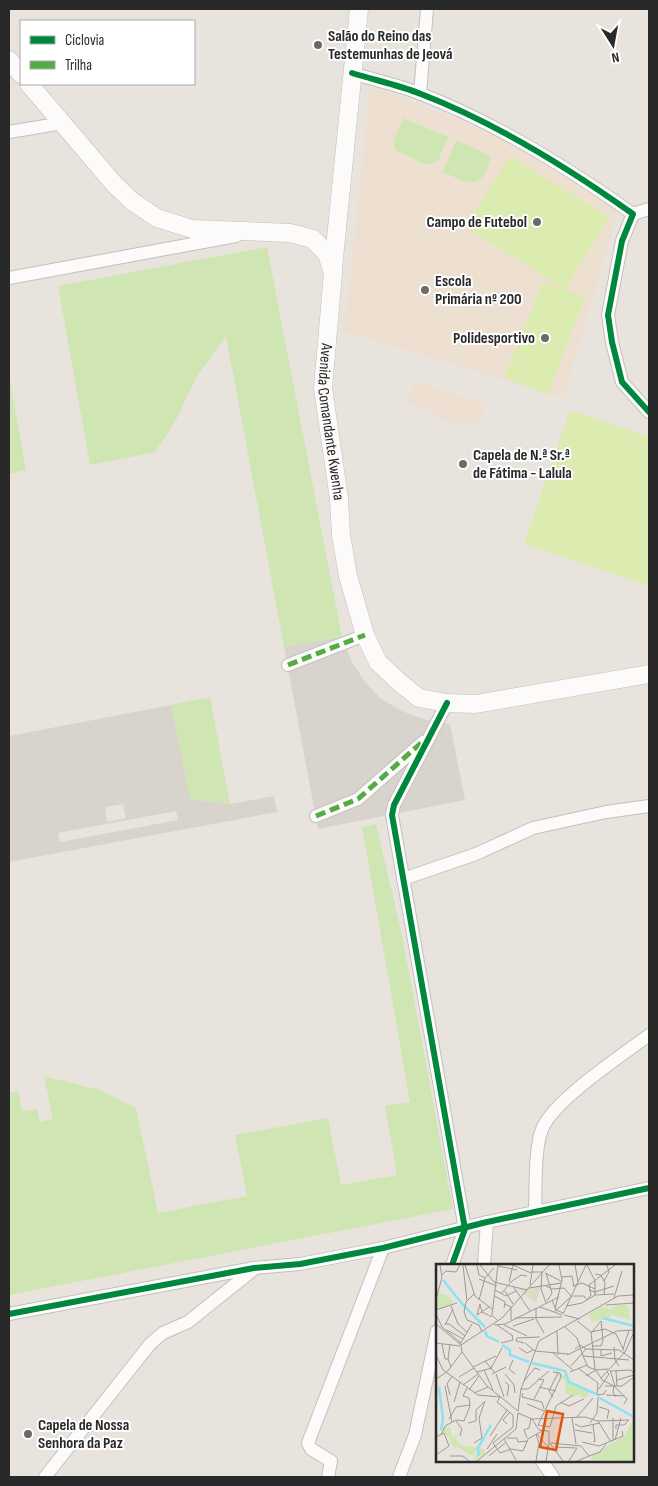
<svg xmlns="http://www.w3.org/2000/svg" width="658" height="1486" font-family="'Sofia Sans Condensed',sans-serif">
<rect width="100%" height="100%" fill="#e9e3de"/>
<g fill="#ede0d1">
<polygon points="371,85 498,136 618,211 563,398 344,331"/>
<polygon points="416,382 485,404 479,426 461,419 462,423 457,425 438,418 439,413 407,403"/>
</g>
<g fill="#cfe6b3">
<polygon points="403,118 448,137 438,161 426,165 395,150 394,140"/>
<path d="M456,140L489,155C491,160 489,164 487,170C476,192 460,179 443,172Z"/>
<polygon points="267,247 342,637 284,647 226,336 197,376 175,422 155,452 90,465 58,286"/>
<polygon points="9,375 26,470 9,474"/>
<polygon points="210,697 230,804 190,799 171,705"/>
<polygon points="376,824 403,940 453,1209 9,1295 9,1093 18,1091 22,1111 37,1109 40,1122 53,1119 44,1076 100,1090 136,1108 158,1213 247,1196 235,1135 328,1118 341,1185 397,1175 385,1106 410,1102 362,827"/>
</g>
<g fill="#dcebb0">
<polygon points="510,156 609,217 565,289 465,227"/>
<polygon points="543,281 585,297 548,394 504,378"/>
<polygon points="570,410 649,437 649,586 524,544"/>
</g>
<g fill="#d9d3ce" fill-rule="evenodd">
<polygon points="342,637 352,662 365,682 381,699 404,712 427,720 450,724 465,800 318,829 284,647"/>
<path d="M171,705L190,799L230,804L274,796L277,812L9,862V736ZM123,804L126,818L107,822L105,807ZM176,811L178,820L60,842L58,833Z"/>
</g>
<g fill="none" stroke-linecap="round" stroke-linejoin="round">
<defs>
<g id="street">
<path d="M352,73C374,80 399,85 421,94C496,123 567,167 633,214L622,241L608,315L612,342L622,382L649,412"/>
<polyline points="420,94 427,9"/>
<polyline points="9,132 63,123"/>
<polyline points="633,214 649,209"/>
<polyline points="9,278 236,236"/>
<polyline points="288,665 365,635"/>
<polyline points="447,703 394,805 392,815 465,1229 452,1265"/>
<polyline points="316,816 358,799 423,742"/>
<polyline points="403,879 476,854 533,828 606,812 649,806"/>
<path d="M535,1211C536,1190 534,1145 543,1127C557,1098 621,1056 649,1035"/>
<polyline points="484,1265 487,1222"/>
<polyline points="9,1314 254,1268 300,1264 383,1248 487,1222 649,1188"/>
<polyline points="541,1460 553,1477"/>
<polyline points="45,1477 150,1344 163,1333 188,1322 253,1270"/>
<polyline points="328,1477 331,1461 311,1449 308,1443 383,1248"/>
<polyline points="399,1477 415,1435 437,1331"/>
</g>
<g id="secondary">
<polyline points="9,60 21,74"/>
<path id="s1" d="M29,84L115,185L133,202L157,218L192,229L290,233L313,239L327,254L333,273L323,388L339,499L341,535L348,576L365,635L378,662L399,682L419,698L447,703L476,704L649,674"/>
<polyline points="333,268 359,9"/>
</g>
</defs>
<use href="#street" stroke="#c2c0c0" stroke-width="14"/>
<use href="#secondary" stroke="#c2c0c0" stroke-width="19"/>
<use href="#street" stroke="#fcfbfa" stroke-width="12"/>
<use href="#secondary" stroke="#fcfbfa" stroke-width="18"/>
<g stroke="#53ab44" stroke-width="5" stroke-dasharray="10 5" stroke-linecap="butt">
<polyline points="288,665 365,635"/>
<polyline points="316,816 358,799 421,743"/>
</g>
<defs>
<g id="cycleway">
<path d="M352,73C374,80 399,85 421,94C496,123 567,167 633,214L622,241L608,315L612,342L622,382L649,412"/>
<polyline points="447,703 394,805 392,815 465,1229 452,1265"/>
<polyline points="9,1314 254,1268 300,1264 383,1248 487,1222 649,1188"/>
</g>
</defs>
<use href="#cycleway" stroke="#fff" stroke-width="9"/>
<use href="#cycleway" stroke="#00873e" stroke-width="6"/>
</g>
<g fill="#6c6a68" stroke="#fff" stroke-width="2">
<circle cx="318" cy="45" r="5"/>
<circle cx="537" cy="222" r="5"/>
<circle cx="425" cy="290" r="5"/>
<circle cx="545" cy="338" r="5"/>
<circle cx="463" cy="464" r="5"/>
<circle cx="28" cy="1434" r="5"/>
</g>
<g text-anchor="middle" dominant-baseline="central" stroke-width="4" stroke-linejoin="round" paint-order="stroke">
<g font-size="16" font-weight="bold" fill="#292929" stroke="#fff" text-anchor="start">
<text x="328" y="36">Salão do Reino das<tspan x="328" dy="18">Testemunhas de Jeová</tspan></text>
<text x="527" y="222" text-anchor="end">Campo de Futebol</text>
<text x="435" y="281">Escola<tspan x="435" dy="18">Primária nº 200</tspan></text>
<text x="535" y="338" text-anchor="end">Polidesportivo</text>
<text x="473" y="455">Capela de N.ª Sr.ª<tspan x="473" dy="18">de Fátima - Lalula</tspan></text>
<text x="38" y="1425">Capela de Nossa<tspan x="38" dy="18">Senhora da Paz</tspan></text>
</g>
<g font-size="16" fill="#292929" stroke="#fff">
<text stroke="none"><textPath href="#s1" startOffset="535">Avenida Comandante Kwenha</textPath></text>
</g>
</g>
<g transform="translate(436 1264)">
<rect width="198" height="198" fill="#e9e3de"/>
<path d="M3,29L13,32L18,40L0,46ZM179,41L180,44V41H192L194,56L176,51V47L174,54L156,58L153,51L147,54L166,42L167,45L168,42L174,46ZM124,109L131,113L133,118L150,127L154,126L149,135L143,130L138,133L128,128L130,124L128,115L122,112ZM197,157V197L156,196L155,192L188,172ZM14,163L16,172H21L20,176L26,181L48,185L49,190L44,193L40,188H37L42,191L43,195L37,197L40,190L34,191L22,183L6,190L21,182H16L14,174L9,170L7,164Z" fill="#cfe6b3"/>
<path d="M105,22L100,39L81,25H85Z" fill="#d7dec4"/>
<path fill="none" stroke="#8ae3f2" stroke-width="2.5" d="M7,16L27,41L49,63M167,54L198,62M49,67L51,72L63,78M66,81L74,86V91L93,98M96,99L129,107L133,118L160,130M3,123L7,155L5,166M162,133L198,153M43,192L42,184L55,161"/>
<path fill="none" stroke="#9c9996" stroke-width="1" d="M27,1L31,37M29,1L39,32L56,45M41,1L43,11L49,14M44,1L58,18L91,26M62,1L56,51L62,57M139,1L142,18M62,2L81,6M96,8H106L105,25L110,39M109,9L125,17M110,9L116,29L111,37M159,10L165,11L169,19L168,31M6,11L10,7L20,8L24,1M126,13L136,12L138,23M43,15L61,22M168,17L173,8L171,1M73,18L77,1L95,9M94,21L97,1M77,22L94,47M110,22L116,25L128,24L136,33M137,22L146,19L159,25M93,24L125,19M59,26L70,32L80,27M153,26L159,28L178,22M69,27L77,40M38,30L30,38L28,48L31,56L43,61L46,68M65,30L76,17L85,11L91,12M159,31L178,30M59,32L69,38L68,44M137,32H148L151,36L155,31L153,21L179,1M178,34L186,7M0,36L6,13L4,1M43,36L49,14L58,4M116,36L120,46L127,49M44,40L41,51L53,43M44,40L46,48L56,53M69,40L75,43V56M170,41L198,39M15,42L22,60L31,68M131,42L146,39L159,31V17L151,1M104,43L126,51M100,44V55L108,69M119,45L126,16L123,1M0,46L21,39M118,48L136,32M0,50L6,63L25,79M127,50L150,1M128,51L144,55M79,54L126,53M141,57L155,68L159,105M0,60L25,81L26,88M9,60H13L29,72M9,61L17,45M58,61L69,60L123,33M61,61L77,72M68,61L91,72M77,62L98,55M129,63L141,74L147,92L193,96M11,66L27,75M121,67L122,91M155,68L169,65L180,70L188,87M156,68L165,57L167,76L165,82H157M0,79L24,82M65,79L77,76L76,71M88,79L80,77L81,74L104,73M89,79L99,87L132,90M6,80L9,95H12L15,103M24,80L36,60M25,81L66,54L113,1M178,83L179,96L183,102M83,84L91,89L97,86M139,85L144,81L150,85L183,86L198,96M165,85V92L176,89M187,85L193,66M117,89L138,107M0,91L7,106L42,131L64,133L61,138L77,151V163L57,179L64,189L75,185L87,187L92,175L106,167M131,91L181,67L198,66M147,92L152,103L160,106L166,116L178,122L177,128L180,133M12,95L14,80M77,96L73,105L79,110M49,97L59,109M135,102L150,85M37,103L60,92M55,104L66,84M142,104L162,119M48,106L57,126M174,106L179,122M175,107L195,106L198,110M180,107L181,122M41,108L56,104M134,108L151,101M56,110L70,103M60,110L68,133M69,110L78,121L79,129M150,112L160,106L172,105M23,113L38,104M165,114L189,88L198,68M0,115L11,108L26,88L51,122L82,147L85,125L103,77L182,32L198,31M181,116L198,111M88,117L99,104L104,106M69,118L73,121L71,132M162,119L161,131L168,130L170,126M27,121L42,110M9,122L16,158M169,122H186L198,113M103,123L120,127M179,123L191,135L188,140M85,125H92L113,107M163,125L173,110L171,108M33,126L43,112M38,129L52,123M87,129L86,133L106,138L108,145M14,131L11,120L16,112M170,131L189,132M117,133L113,127L122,109M98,135L108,116L102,115M18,138L24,118M124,138L133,142L148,135M91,140L108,147M163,143L173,146L171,155M82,149L96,155L103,166L113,167V178L127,197M141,153L157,134M136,154L140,180M177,154V177M13,155L20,143L34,141M96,155L149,153L162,157L175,178M20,157L26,165L24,172M162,157L193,156L188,161H180V165M32,159L40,157V146L48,138M154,159L161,149L162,134M71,160L67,156L74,148M139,160L145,163L164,159M157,161L159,177L157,178M114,163L102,161L125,113L124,109L117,108M114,163L120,142L137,131M139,166L156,169M100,170L103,179L100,197M101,170L112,183M5,171L9,162L20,156L28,157L34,142L33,134L27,132L31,124M54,172L71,146M0,173L8,169L13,182L0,191M71,174H81L82,178L92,177M91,174L88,166L93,164L95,154M68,175L80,196M179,176L185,154M146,178L163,182L187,172L186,167M38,179L46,174L43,154L49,137M115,179L145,182L153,192L141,197M119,183L141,184M51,185L61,170M14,192H27L33,197M53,192L69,179M153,192L164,188L170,180M41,197L80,165L82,149M110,197L113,179M133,197L141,184"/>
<path fill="#de570d" fill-opacity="0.15" stroke="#de570d" stroke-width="2.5" d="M111,147L127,150L120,186L104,183Z"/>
<rect width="198" height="198" fill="none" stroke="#292929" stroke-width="2.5"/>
</g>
<rect width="658" height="1486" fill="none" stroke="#292929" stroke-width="20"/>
<rect x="20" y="20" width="175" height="65" fill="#ffffff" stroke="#a9a9a9"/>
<rect x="30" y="36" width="25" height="8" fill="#00873e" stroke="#a9a9a9"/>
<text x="65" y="45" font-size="15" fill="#292929">Ciclovia</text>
<rect x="30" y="61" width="25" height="8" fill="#53ab44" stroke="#a9a9a9"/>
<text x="65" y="70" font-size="15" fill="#292929">Trilha</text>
<g transform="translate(613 45) rotate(169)" stroke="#ffffff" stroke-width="4" paint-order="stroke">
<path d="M0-4L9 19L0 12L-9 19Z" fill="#292929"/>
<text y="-8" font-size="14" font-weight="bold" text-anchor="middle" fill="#292929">N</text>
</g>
</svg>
